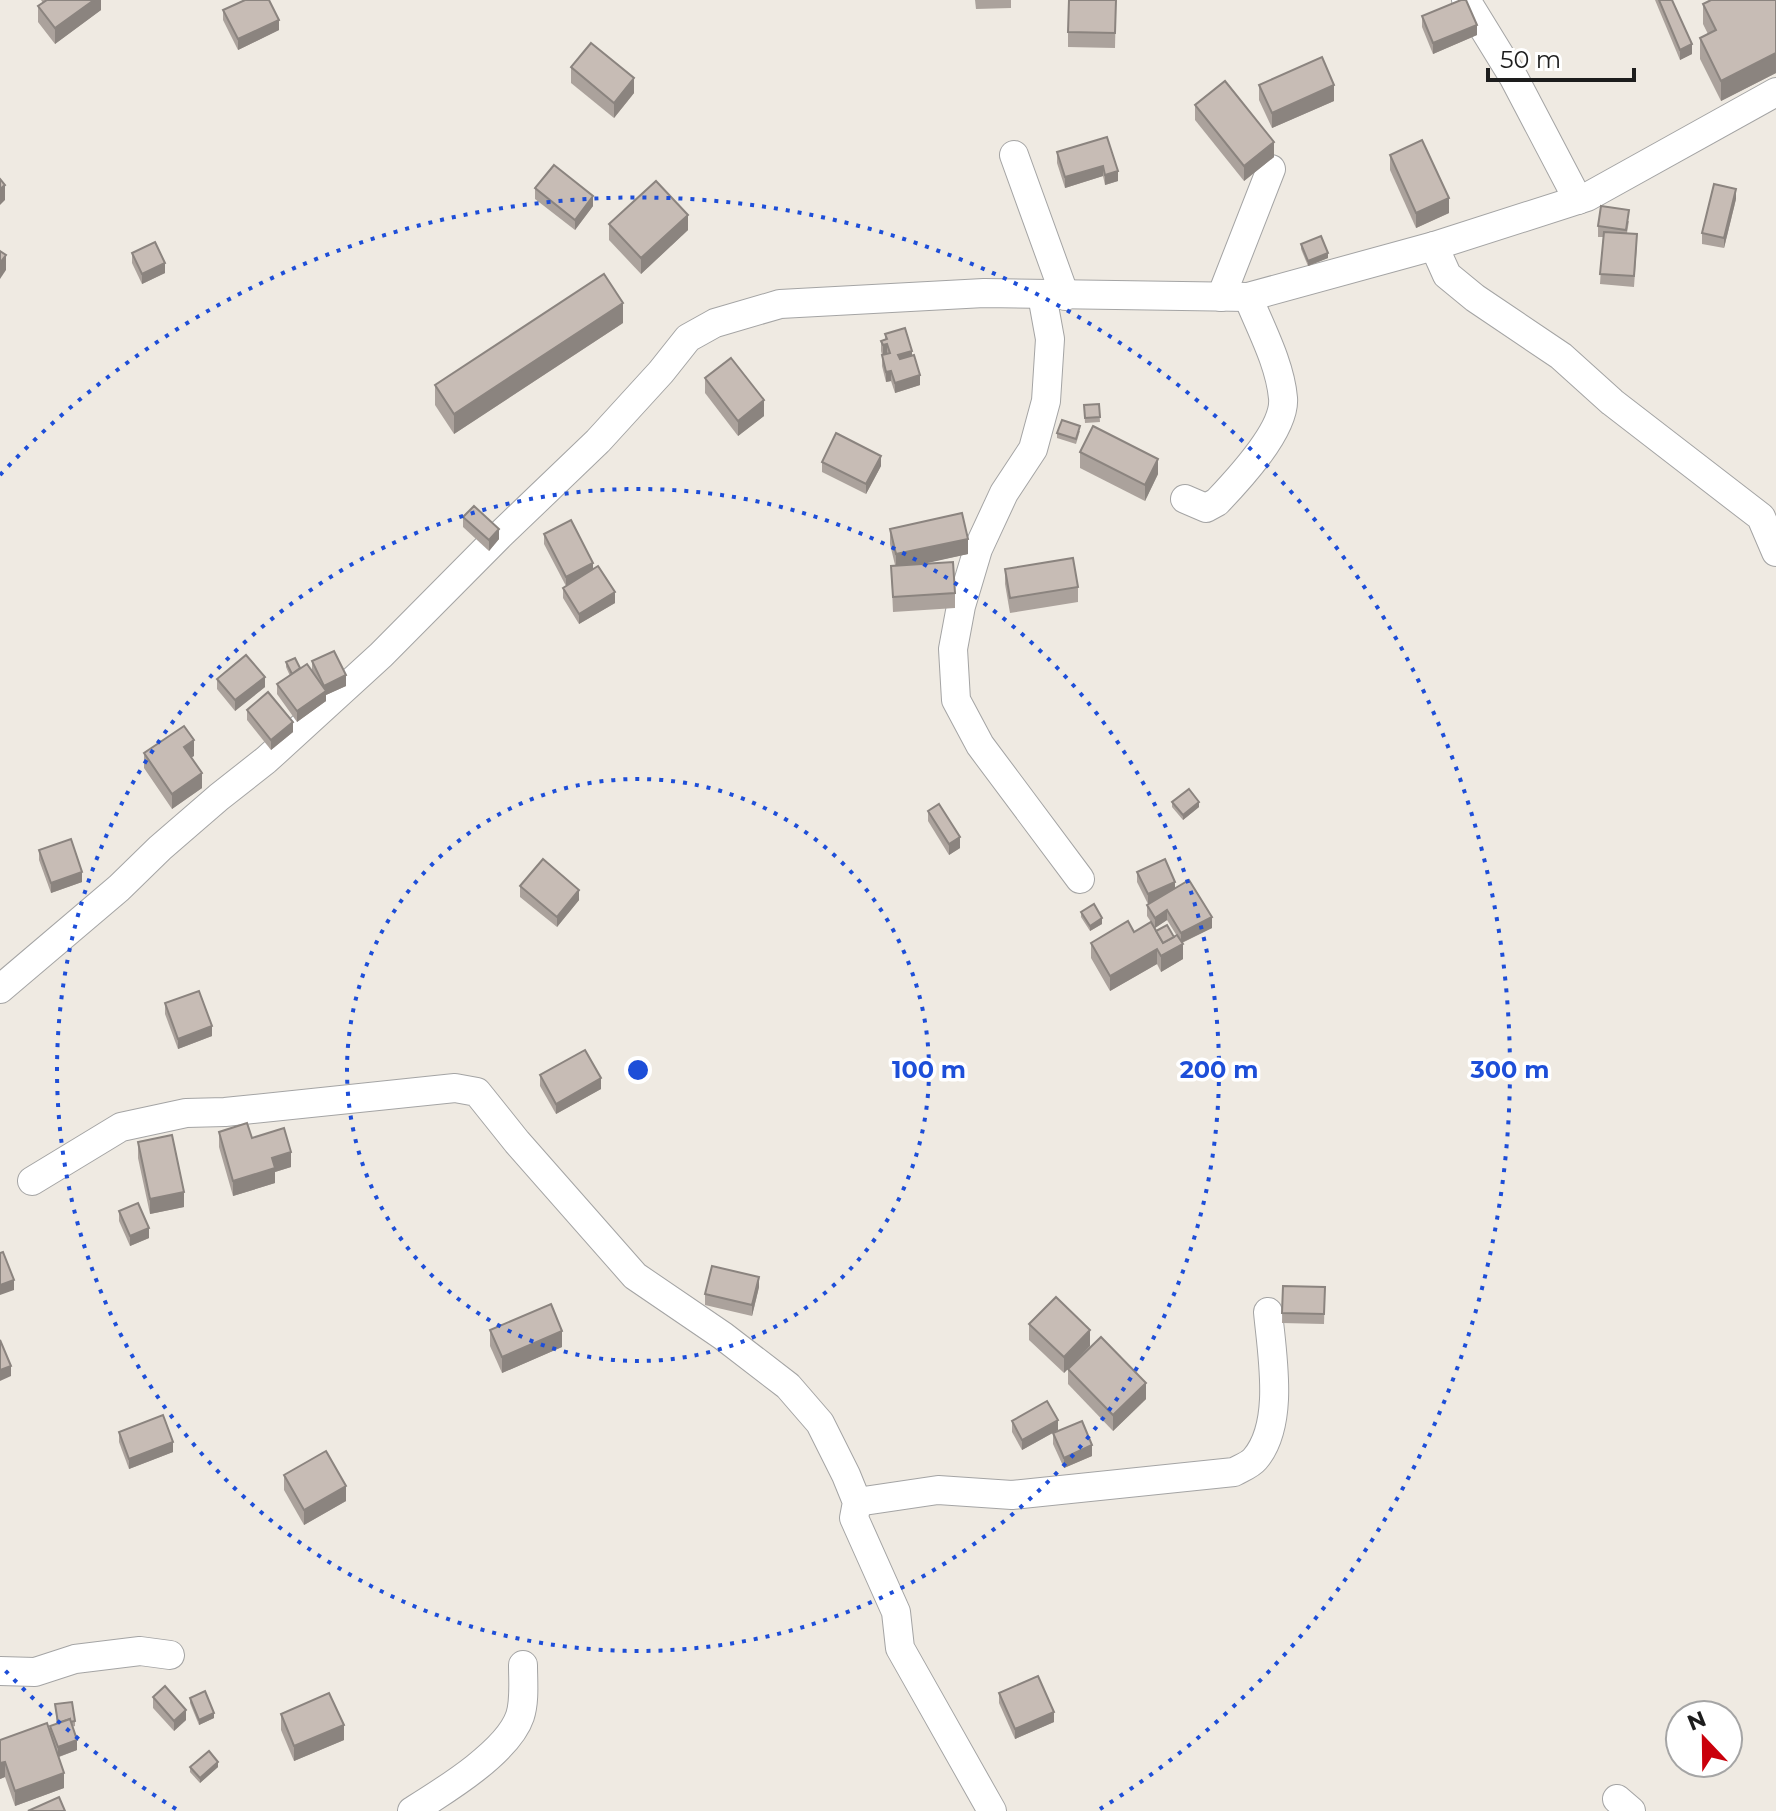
<svg xmlns="http://www.w3.org/2000/svg" width="1776" height="1811" font-family="Montserrat,sans-serif">
<rect width="100%" height="100%" fill="#efeae2"/>
<g fill="none" stroke-linecap="round" stroke-linejoin="round">
<defs>
<g id="minor">
<polyline points="1466,0 1514,78 1578,200"/>
<polyline points="1014,155 1065,296"/>
<polyline points="1434,246 1447,275 1475,298 1561,356 1612,402 1761,517 1776,552"/>
<polyline points="1042,295 1050,339 1046,401 1033,449 1004,493 978,549 961,606 953,649 956,700 980,745 1080,879"/>
<polyline points="1221,297 1271,169"/>
<path d="M1185,499L1206,508L1217,502C1237,481 1286,429 1283,398C1280,364 1261,329 1248,297"/>
<polyline points="0,989 119,888 160,848 219,797 266,760 381,655 500,535 598,441 661,372 688,338 715,323 780,304 984,293 1248,297 1434,246 1587,197 1776,92"/>
<polyline points="32,1181 121,1127 186,1113 225,1112 455,1088 477,1092 517,1142 635,1276 723,1336 788,1386 820,1423 846,1475 857,1502 854,1518 896,1612 900,1648 992,1811"/>
<path d="M857,1502L938,1490L1012,1495L1234,1472C1241,1468 1250,1465 1255,1459C1285,1424 1272,1355 1268,1312"/>
<polyline points="0,1671 35,1672 75,1659 140,1651 170,1655"/>
<polyline points="1617,1799 1631,1811"/>
<path d="M412,1811C444,1791 508,1752 520,1716C525,1701 523,1681 523,1665"/>
</g>
</defs>
<use href="#minor" stroke="#a4a4a4" stroke-width="30"/>
<use href="#minor" stroke="#fff" stroke-width="28"/>
</g>
<g fill="#aba29c">
<polygon points="41,0 101,0 101,10 55,44 38,22 38,6 43,3"/>
<polygon points="975,0 1011,0 1011,8 976,9"/>
<polygon points="1116,0 1115,48 1068,47 1068,32"/>
<polygon points="1655,0 1672,0 1692,54 1680,60"/>
<polygon points="1776,0 1776,73 1721,101 1700,59 1700,38 1708,34 1703,24 1703,4"/>
<polygon points="223,10 279,30 238,50 223,20"/>
<polygon points="1422,16 1477,35 1433,54 1422,27"/>
<polygon points="571,67 634,93 614,118 571,83"/>
<polygon points="1259,85 1334,101 1272,128 1259,100"/>
<polygon points="1195,105 1274,157 1244,181 1195,120"/>
<polygon points="1057,152 1118,171 1118,181 1105,185 1103,176 1065,188 1057,163"/>
<polygon points="1390,155 1449,213 1416,228 1390,170"/>
<polygon points="535,188 593,206 575,230 535,199"/>
<polygon points="1736,199 1724,248 1702,244 1702,233"/>
<polygon points="1629,221 1627,233 1637,244 1634,287 1600,284 1603,237 1598,237 1598,226"/>
<polygon points="609,224 688,230 641,274 609,240"/>
<polygon points="1301,244 1328,258 1308,266 1301,249"/>
<polygon points="132,253 165,273 142,284 132,263"/>
<polygon points="623,323 454,434 435,405 435,385"/>
<polygon points="885,334 912,356 920,385 895,393 891,381 886,382 882,366 882,355 881,351 881,341 885,339"/>
<polygon points="705,378 764,416 738,436 705,393"/>
<polygon points="1099,404 1100,422 1085,423 1084,405"/>
<polygon points="1080,431 1076,444 1057,438 1057,433"/>
<polygon points="1080,452 1158,474 1145,501 1080,468"/>
<polygon points="822,462 881,466 866,494 822,472"/>
<polygon points="463,517 499,539 489,551 463,527"/>
<polygon points="890,529 968,554 925,563 955,593 955,608 893,612 891,566 895,565 890,544"/>
<polygon points="544,534 593,569 615,603 579,624 563,598 563,588 566,586 544,544"/>
<polygon points="1005,569 1078,587 1078,602 1010,613 1005,584"/>
<polygon points="312,661 346,686 326,695 326,701 297,722 277,694 277,684 290,676 286,667 286,662 312,671"/>
<polygon points="217,679 265,687 235,711 217,689"/>
<polygon points="247,710 293,732 271,750 247,720"/>
<polygon points="144,753 194,756 191,757 202,788 172,809 144,768"/>
<polygon points="1172,802 1199,807 1183,820 1172,807"/>
<polygon points="928,811 960,848 949,855 928,821"/>
<polygon points="39,850 82,882 51,893 39,860"/>
<polygon points="1137,872 1175,889 1212,928 1182,943 1183,959 1161,972 1157,964 1110,991 1091,958 1091,943 1134,932 1156,931 1174,937 1177,936 1167,920 1155,928 1147,916 1147,905 1153,902 1148,904 1137,882"/>
<polygon points="520,886 579,900 557,927 520,897"/>
<polygon points="1081,912 1102,924 1090,931 1081,917"/>
<polygon points="165,1003 212,1036 178,1049 165,1014"/>
<polygon points="540,1075 601,1089 556,1114 540,1086"/>
<polygon points="219,1132 252,1138 291,1167 275,1172 275,1183 233,1196 219,1147"/>
<polygon points="138,1142 184,1207 150,1214 138,1158"/>
<polygon points="119,1211 149,1238 130,1246 119,1221"/>
<polygon points="1283,1286 1325,1287 1324,1324 1282,1323"/>
<polygon points="759,1287 752,1316 705,1305 705,1294"/>
<polygon points="1029,1324 1090,1346 1064,1373 1029,1340"/>
<polygon points="490,1330 562,1347 502,1373 490,1346"/>
<polygon points="1068,1369 1146,1399 1113,1431 1068,1384"/>
<polygon points="1012,1421 1058,1430 1022,1450 1012,1432"/>
<polygon points="119,1432 173,1452 129,1469 119,1442"/>
<polygon points="1053,1433 1092,1456 1064,1468 1053,1444"/>
<polygon points="284,1475 346,1501 304,1525 284,1490"/>
<polygon points="999,1693 1054,1722 1015,1739 999,1703"/>
<polygon points="153,1697 186,1720 174,1731 153,1708"/>
<polygon points="190,1698 214,1718 199,1725 190,1703"/>
<polygon points="55,1704 75,1721 75,1726 72,1727 77,1750 59,1757 64,1788 15,1806 5,1777 0,1779 0,1740 50,1732 50,1726 57,1724"/>
<polygon points="281,1714 344,1740 294,1761 281,1730"/>
<polygon points="190,1767 218,1767 200,1783 190,1772"/>
</g>
<g fill="#8b847f">
<polygon points="94,0 101,0 101,10 55,44 55,28"/>
<polygon points="279,20 279,30 238,50 238,39"/>
<polygon points="1477,25 1477,35 1433,54 1433,43"/>
<polygon points="1692,44 1692,54 1680,60 1680,50"/>
<polygon points="1776,53 1776,73 1721,101 1721,81"/>
<polygon points="634,78 634,93 614,118 614,103"/>
<polygon points="1334,85 1334,101 1272,128 1272,113"/>
<polygon points="1274,142 1274,157 1244,181 1244,166"/>
<polygon points="1103,166 1103,176 1065,188 1065,177"/>
<polygon points="1118,171 1118,181 1105,185 1105,175"/>
<polygon points="5,185 5,200 0,205 0,189"/>
<polygon points="1736,189 1736,199 1724,248 1724,238"/>
<polygon points="593,196 593,206 575,230 575,220"/>
<polygon points="1449,198 1449,213 1416,228 1416,213"/>
<polygon points="688,215 688,230 641,274 641,258"/>
<polygon points="1328,253 1328,258 1308,266 1308,261"/>
<polygon points="6,255 6,270 0,279 0,263"/>
<polygon points="165,263 165,273 142,284 142,274"/>
<polygon points="623,303 623,323 454,434 454,414"/>
<polygon points="887,344 887,354 883,356 883,345"/>
<polygon points="912,351 912,361 898,365 898,355"/>
<polygon points="891,371 891,381 886,382 886,372"/>
<polygon points="920,375 920,385 895,393 895,383"/>
<polygon points="764,400 764,416 738,436 738,421"/>
<polygon points="881,456 881,466 866,494 866,484"/>
<polygon points="1158,459 1158,474 1145,501 1145,485"/>
<polygon points="499,529 499,539 489,551 489,540"/>
<polygon points="968,539 968,554 896,570 896,554"/>
<polygon points="593,563 593,573 566,587 566,577"/>
<polygon points="615,592 615,603 579,624 579,614"/>
<polygon points="346,675 346,686 326,695 326,701 297,722 297,711 324,692 324,686"/>
<polygon points="265,677 265,687 235,711 235,700"/>
<polygon points="293,722 293,732 271,750 271,740"/>
<polygon points="194,740 194,756 184,762 184,747"/>
<polygon points="202,773 202,788 172,809 172,794"/>
<polygon points="1199,802 1199,807 1183,820 1183,815"/>
<polygon points="960,837 960,848 949,855 949,844"/>
<polygon points="82,872 82,882 51,893 51,883"/>
<polygon points="1175,882 1175,892 1148,904 1148,894"/>
<polygon points="579,890 579,900 557,927 557,917"/>
<polygon points="1167,910 1167,920 1155,928 1155,918"/>
<polygon points="1212,917 1212,928 1181,943 1181,933"/>
<polygon points="1102,918 1102,924 1090,931 1090,926"/>
<polygon points="1183,944 1183,959 1161,972 1161,956"/>
<polygon points="1157,949 1157,964 1110,991 1110,976"/>
<polygon points="212,1026 212,1036 178,1049 178,1039"/>
<polygon points="601,1078 601,1089 556,1114 556,1104"/>
<polygon points="291,1152 291,1167 275,1172 275,1183 233,1196 233,1181 272,1158"/>
<polygon points="184,1192 184,1207 150,1214 150,1199"/>
<polygon points="149,1228 149,1238 130,1246 130,1236"/>
<polygon points="759,1277 759,1287 752,1316 752,1305"/>
<polygon points="14,1280 14,1290 0,1295 0,1285"/>
<polygon points="1090,1330 1090,1346 1064,1373 1064,1357"/>
<polygon points="562,1331 562,1347 502,1373 502,1357"/>
<polygon points="11,1366 11,1376 0,1381 0,1370"/>
<polygon points="1146,1383 1146,1399 1113,1431 1113,1415"/>
<polygon points="1058,1420 1058,1430 1022,1450 1022,1440"/>
<polygon points="173,1442 173,1452 129,1469 129,1459"/>
<polygon points="1092,1445 1092,1456 1064,1468 1064,1458"/>
<polygon points="346,1486 346,1501 304,1525 304,1510"/>
<polygon points="186,1710 186,1720 174,1731 174,1721"/>
<polygon points="1054,1712 1054,1722 1015,1739 1015,1729"/>
<polygon points="214,1713 214,1718 199,1725 199,1720"/>
<polygon points="344,1725 344,1740 294,1761 294,1746"/>
<polygon points="77,1740 77,1750 58,1757 58,1747"/>
<polygon points="5,1762 5,1777 0,1779 0,1763"/>
<polygon points="218,1762 218,1767 200,1783 200,1778"/>
<polygon points="64,1773 64,1788 15,1806 15,1791"/>
</g>
<g fill="#c7bcb5" stroke="#8b847f" stroke-width="2">
<polygon points="47,0 94,0 55,28 38,6"/>
<polygon points="245,0 269,0 279,20 238,39 223,10"/>
<polygon points="1069,0 1116,0 1115,33 1068,32"/>
<polygon points="1461,0 1466,0 1477,25 1433,43 1422,16"/>
<polygon points="1659,0 1672,0 1692,44 1680,50"/>
<polygon points="1711,0 1776,0 1776,53 1721,81 1700,38 1716,30 1703,4"/>
<polygon points="591,43 634,78 614,103 571,67"/>
<polygon points="1322,57 1334,85 1272,113 1259,85"/>
<polygon points="1225,81 1274,142 1244,166 1195,105"/>
<polygon points="1107,137 1118,171 1105,175 1103,166 1065,177 1057,152"/>
<polygon points="1422,140 1449,198 1416,213 1390,155"/>
<polygon points="554,165 593,196 575,220 535,188"/>
<polygon points="0,179 5,185 0,189"/>
<polygon points="656,181 688,215 641,258 609,224"/>
<polygon points="1714,184 1736,189 1724,238 1702,233"/>
<polygon points="1601,206 1629,210 1626,230 1598,226"/>
<polygon points="1604,232 1637,234 1634,276 1600,274"/>
<polygon points="1321,236 1328,253 1308,261 1301,244"/>
<polygon points="155,242 165,263 142,274 132,253"/>
<polygon points="0,251 6,255 0,263"/>
<polygon points="604,274 623,303 454,414 435,385"/>
<polygon points="905,328 912,351 898,355 900,359 914,355 920,375 895,383 891,371 886,372 882,355 890,353 887,344 883,345 881,341 887,339 885,334"/>
<polygon points="731,358 764,400 738,421 705,378"/>
<polygon points="1099,404 1100,417 1085,418 1084,405"/>
<polygon points="1062,420 1080,426 1076,439 1057,433"/>
<polygon points="1093,426 1158,459 1145,485 1080,452"/>
<polygon points="836,433 881,456 866,484 822,462"/>
<polygon points="474,506 499,529 489,540 463,517"/>
<polygon points="962,513 968,539 896,554 890,529"/>
<polygon points="571,520 593,563 566,577 544,534"/>
<polygon points="1073,558 1078,587 1010,598 1005,569"/>
<polygon points="953,562 955,593 893,597 891,566"/>
<polygon points="598,566 615,592 579,614 563,588"/>
<polygon points="334,651 346,675 324,686 312,661"/>
<polygon points="246,655 265,677 235,700 217,679"/>
<polygon points="295,658 300,668 292,674 286,662"/>
<polygon points="307,664 326,691 297,711 277,684"/>
<polygon points="268,692 293,722 271,740 247,710"/>
<polygon points="184,726 194,740 184,747 202,773 172,794 144,753"/>
<polygon points="1189,789 1199,802 1183,815 1172,802"/>
<polygon points="939,804 960,837 949,844 928,811"/>
<polygon points="71,839 82,872 51,883 39,850"/>
<polygon points="543,859 579,890 557,917 520,886"/>
<polygon points="1165,859 1175,882 1148,894 1137,872"/>
<polygon points="1189,880 1212,917 1181,933 1167,910 1155,918 1147,905"/>
<polygon points="1094,904 1102,918 1090,926 1081,912"/>
<polygon points="1128,921 1134,932 1151,922 1163,943 1177,935 1183,944 1161,956 1157,949 1110,976 1091,943"/>
<polygon points="1167,925 1174,937 1163,943 1156,931"/>
<polygon points="199,991 212,1026 178,1039 165,1003"/>
<polygon points="585,1050 601,1078 556,1104 540,1075"/>
<polygon points="247,1123 252,1138 284,1128 291,1152 272,1158 275,1168 233,1181 219,1132"/>
<polygon points="172,1135 184,1192 150,1199 138,1142"/>
<polygon points="138,1203 149,1228 130,1236 119,1211"/>
<polygon points="3,1252 14,1280 0,1285 0,1253"/>
<polygon points="712,1266 759,1277 752,1305 705,1294"/>
<polygon points="1283,1286 1325,1287 1324,1314 1282,1313"/>
<polygon points="1056,1297 1090,1330 1064,1357 1029,1324"/>
<polygon points="551,1304 562,1331 502,1357 490,1330"/>
<polygon points="1101,1337 1146,1383 1113,1415 1068,1369"/>
<polygon points="0,1340 11,1366 0,1370"/>
<polygon points="1047,1401 1058,1420 1022,1440 1012,1421"/>
<polygon points="163,1415 173,1442 129,1459 119,1432"/>
<polygon points="1082,1421 1092,1445 1064,1458 1053,1433"/>
<polygon points="326,1451 346,1486 304,1510 284,1475"/>
<polygon points="1038,1676 1054,1712 1015,1729 999,1693"/>
<polygon points="165,1686 186,1710 174,1721 153,1697"/>
<polygon points="205,1691 214,1713 199,1720 190,1698"/>
<polygon points="329,1693 344,1725 294,1746 281,1714"/>
<polygon points="72,1702 75,1721 70,1722 70,1719 58,1723 55,1704"/>
<polygon points="70,1719 77,1740 58,1747 50,1726"/>
<polygon points="47,1723 64,1773 15,1791 5,1762 0,1763 0,1740"/>
<polygon points="209,1751 218,1762 200,1778 190,1767"/>
<polygon points="59,1797 65,1811 28,1811"/>
</g>
<g fill="none" stroke="#1d4ed8" stroke-width="4" stroke-dasharray="4 8">
<circle cx="638" cy="1070" r="291"/>
<circle cx="638" cy="1070" r="581"/>
<path d="M176 1809A872 872 0 0 1 0 1665M0 475A872 872 0 1 1 1100 1809"/>
</g>
<circle cx="638" cy="1070" r="12" fill="#1d4ed8" stroke="#fff" stroke-width="4"/>
<g font-size="24" text-anchor="middle" font-weight="bold" fill="#1d4ed8" stroke="#fff" stroke-width="7" stroke-linejoin="round" paint-order="stroke">
<text x="929" y="1078">100 m</text>
<text x="1219" y="1078">200 m</text>
<text x="1510" y="1078">300 m</text>
</g>
<g transform="translate(1704 1739) rotate(338)"><circle r="38" fill="#ffffff" stroke="#a5a5a5" stroke-width="2"/>
<path d="M0-6L14 30L0 20L-14 30Z" fill="#ca000b"/>
<text y="-12" font-size="22" font-weight="bold" text-anchor="middle" fill="#1d1d1d">N</text>
</g>
<path d="M1488 68v12h146v-12" fill="none" stroke="#1d1d1d" stroke-width="4"/>
<text x="1500" y="68" font-size="24" fill="#1d1d1d" stroke="#ffffff" stroke-width="6" paint-order="stroke">50 m</text>
</svg>
